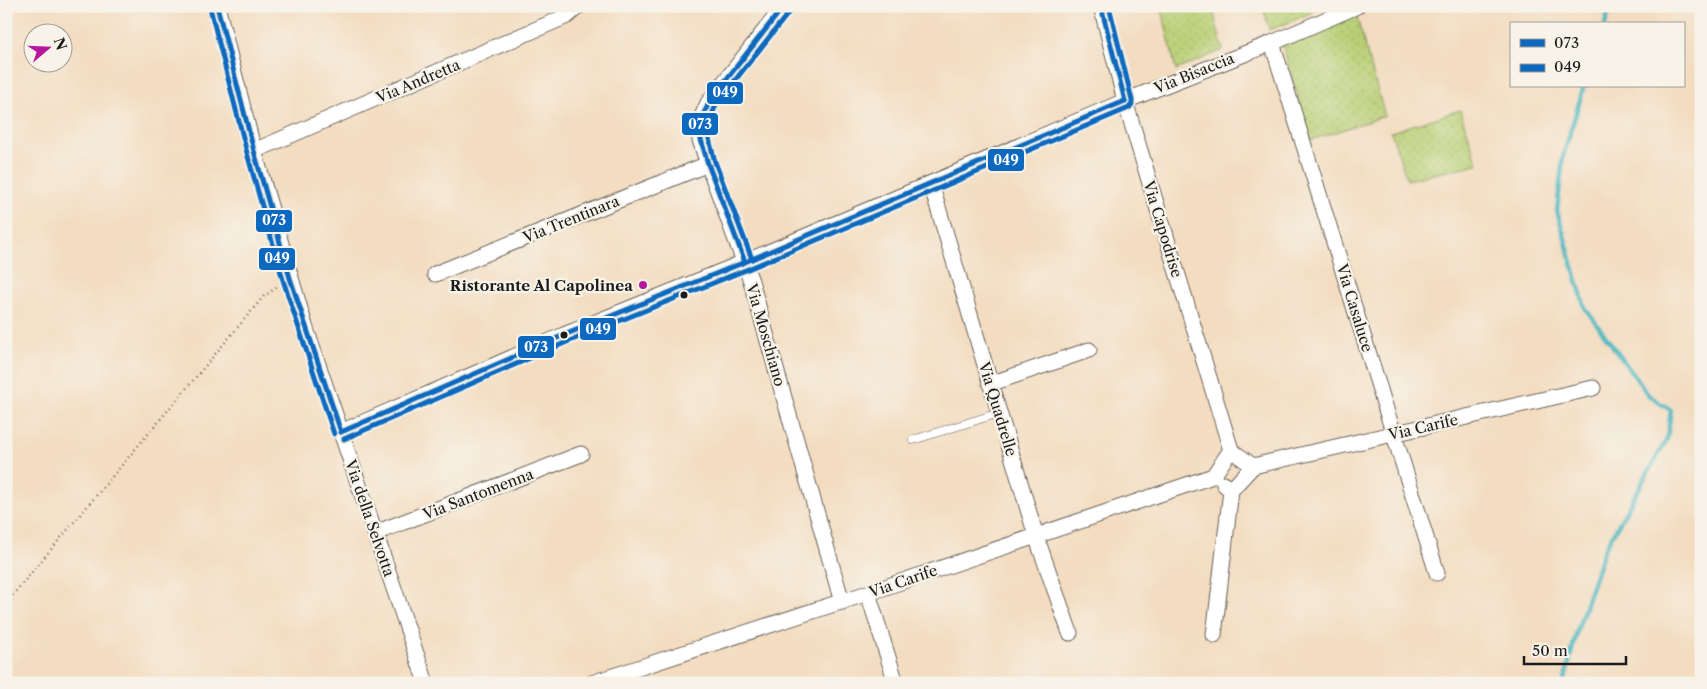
<svg xmlns="http://www.w3.org/2000/svg" width="1707" height="689" font-family="'Libre Caslon Text',serif">
<defs>
<pattern id="grass-dots" width="8" height="8" patternUnits="userSpaceOnUse" patternTransform="scale(1.25)"><rect width="8" height="8" fill="#b8cf74"/><path d="M2 2h.1M6 6h.1" fill="none" stroke="#9eb164" stroke-width="1.8" stroke-linecap="round"/></pattern>
</defs>
<rect width="100%" height="100%" fill="#f7f3e8"/>
<filter id="ink" filterUnits="userSpaceOnUse"><feTurbulence type="fractalNoise" baseFrequency=".02" numOctaves="2"/><feDisplacementMap in="SourceGraphic" scale="10" xChannelSelector="R" yChannelSelector="G"/><feConvolveMatrix kernelMatrix="1 2 1 2 8 2 1 2 1" color-interpolation-filters="sRGB"/></filter>
<filter id="wash" filterUnits="userSpaceOnUse"><feTurbulence type="fractalNoise" baseFrequency=".0096" numOctaves="4" result="noise"/><feDisplacementMap in="SourceGraphic" scale="20" xChannelSelector="R" yChannelSelector="G"/><feGaussianBlur stdDeviation="1.12" result="paint"/><feColorMatrix in="noise" values="0 0 0 0 0 0 0 0 0 0 0 0 0 0 0 0 0 1.4 0 .05"/><feComposite in="paint" operator="in"/></filter>
<g filter="url(#wash)">
<rect width="100%" height="100%" fill="#f3dcc0"/>
<g fill="url(#grass-dots)" stroke="#6a7648">
<polygon points="1161,6 1212,6 1223,50 1176,70"/>
<polygon points="1263,6 1310,6 1312,13 1269,30"/>
<polygon points="1356,14 1385,116 1311,140 1282,44"/>
<polygon points="1460,110 1478,164 1407,180 1391,132"/>
</g>
<g fill="none" stroke-linecap="round" stroke-linejoin="round">
<g stroke="#47b5c1" stroke-width="4.5">
<polyline points="1605,24 1611,6"/>
<polyline points="1564,683 1576,634 1604,550 1667,439 1671,410 1649,396 1585,308 1557,211 1563,157 1584,86"/>
</g>
</g>
</g>
<g filter="url(#ink)">
<g fill="none" stroke-linecap="round" stroke-linejoin="round">
<defs>
<polyline id="lane" points="913,440 999,413"/>
<g id="street">
<polyline points="217,6 254,151 305,326 426,683"/>
<polyline points="784,6 708,103 700,121 700,140 708,164 751,281 842,602"/>
<polyline points="1101,6 1125,101 1231,450"/>
<polyline points="1272,43 1437,573"/>
<polyline points="254,151 567,16 579,6"/>
<polyline points="931,184 1036,536 1070,633"/>
<polyline points="435,274 708,164"/>
<polyline points="990,384 1089,350"/>
<polyline points="341,432 564,335 745,262 1125,101 1272,43 1357,6"/>
<polyline points="1253,466 1593,388"/>
<polyline points="1224,484 1231,490 1253,466 1231,450"/>
<polyline points="375,533 581,454"/>
<polyline points="868,593 896,683"/>
<polyline points="1214,635 1231,490"/>
<polyline points="592,683 868,593 1213,476 1231,450"/>
</g>
</defs>
<use href="#lane" stroke="#675f55" stroke-width="9"/>
<use href="#street" stroke="#675f55" stroke-width="17"/>
<polyline stroke="#675f55" stroke-width="2.5" stroke-dasharray="1 4" stroke-linecap="butt" points="6,603 264,296 279,286"/>
<use href="#lane" stroke="#fff" stroke-width="8"/>
<use href="#street" stroke="#fff" stroke-width="15"/>
<defs>
<g id="bus-1">
<polyline points="217,6 254,151 290,278 341,432"/>
<polyline points="1101,6 1125,101"/>
<polyline points="745,262 708,164 700,136 700,121 711,99 784,6"/>
<polyline points="341,432 564,335 745,262 1125,101"/>
</g>
<g id="bus-2">
<polyline points="210,8 247,153 283,280 334,434"/>
<polyline points="752,259 715,162 708,135 708,123 717,103 790,11"/>
<polyline points="344,439 567,342 748,269 1129,108 1132,104 1132,100 1109,6"/>
</g>
</defs>
<use href="#bus-1" stroke="#f7f3e8" stroke-width="9"/>
<use href="#bus-2" stroke="#f7f3e8" stroke-width="9"/>
<use href="#bus-1" stroke="#0c69bf" stroke-width="5"/>
<use href="#bus-2" stroke="#0c69bf" stroke-width="5"/>
</g>
</g>
<circle fill="#b5179e" stroke="#f7f3e8" stroke-width="2" cx="643" cy="285" r="5"/>
<g fill="#1c1c1c" stroke="#f7f3e8" stroke-width="2">
<circle cx="684" cy="295" r="4.5"/>
<circle cx="564" cy="335" r="4.5"/>
</g>
<g text-anchor="middle" dominant-baseline="central" stroke-width="4.5" stroke-linejoin="round" paint-order="stroke">
<g font-size="15" fill="#1c1c1c" stroke="#f7f3e8">
<text transform="translate(1194 73) rotate(-22)">Via Bisaccia</text>
<text transform="translate(418 81) rotate(-23)">Via Andretta</text>
<text transform="translate(571 219) rotate(-22)">Via Trentinara</text>
<text transform="translate(1163 229) rotate(73)">Via Capodrise</text>
<text transform="translate(1355 308) rotate(73)">Via Casaluce</text>
<text transform="translate(766 335) rotate(74)">Via Moschiano</text>
<text transform="translate(998 409) rotate(73)">Via Quadrelle</text>
<text transform="translate(1423 427) rotate(-13)">Via Carife</text>
<text transform="translate(478 494) rotate(-21)">Via Santomenna</text>
<text transform="translate(370 518) rotate(71)">Via della Selvotta</text>
<text transform="translate(903 581) rotate(-19)">Via Carife</text>
</g>
<g font-size="15" font-weight="bold" fill="#1c1c1c" stroke="#f7f3e8" text-anchor="end">
<text x="633" y="285">Ristorante Al Capolinea</text>
</g>
</g>
<g stroke="#f7f3e8" stroke-width="2">
<rect x="706" y="81" width="38" height="24" rx="5" fill="#0c69bf"/>
<rect x="681" y="112" width="38" height="24" rx="5" fill="#0c69bf"/>
<rect x="987" y="148" width="38" height="24" rx="5" fill="#0c69bf"/>
<rect x="255" y="209" width="38" height="24" rx="5" fill="#0c69bf"/>
<rect x="258" y="247" width="38" height="24" rx="5" fill="#0c69bf"/>
<rect x="579" y="317" width="38" height="24" rx="5" fill="#0c69bf"/>
<rect x="517" y="335" width="38" height="24" rx="5" fill="#0c69bf"/>
</g>
<g font-size="14" text-anchor="middle" font-weight="bold" fill="#fff">
<text x="725" y="97">049</text>
<text x="700" y="129">073</text>
<text x="1006" y="165">049</text>
<text x="274" y="225">073</text>
<text x="277" y="263">049</text>
<text x="598" y="334">049</text>
<text x="536" y="352">073</text>
</g>
<rect width="1707" height="689" fill="none" stroke="#f7f3e8" stroke-width="25"/>
<rect x="1510" y="22" width="175" height="65" fill="#f7f3e8" stroke="#9f9d96"/>
<rect x="1520" y="39" width="25" height="8" fill="#0c69bf" stroke="#9f9d96"/>
<text x="1554" y="48" font-size="15" fill="#1c1c1c">073</text>
<rect x="1520" y="64" width="25" height="8" fill="#0c69bf" stroke="#9f9d96"/>
<text x="1554" y="72" font-size="15" fill="#1c1c1c">049</text>
<g transform="translate(48 48) rotate(71)"><circle r="24" fill="#f7f3e8" stroke="#9f9d96"/>
<path d="M0-4L9 19L0 12L-9 19Z" fill="#b5179e"/>
<text y="-8" font-size="14" font-weight="bold" text-anchor="middle" fill="#1c1c1c">N</text>
</g>
<path d="M1524 656v8h102v-8" fill="none" stroke="#1c1c1c" stroke-width="2.5"/>
<text x="1532" y="656" font-size="15" fill="#1c1c1c" stroke="#f7f3e8" stroke-width="4" paint-order="stroke">50 m</text>
</svg>
